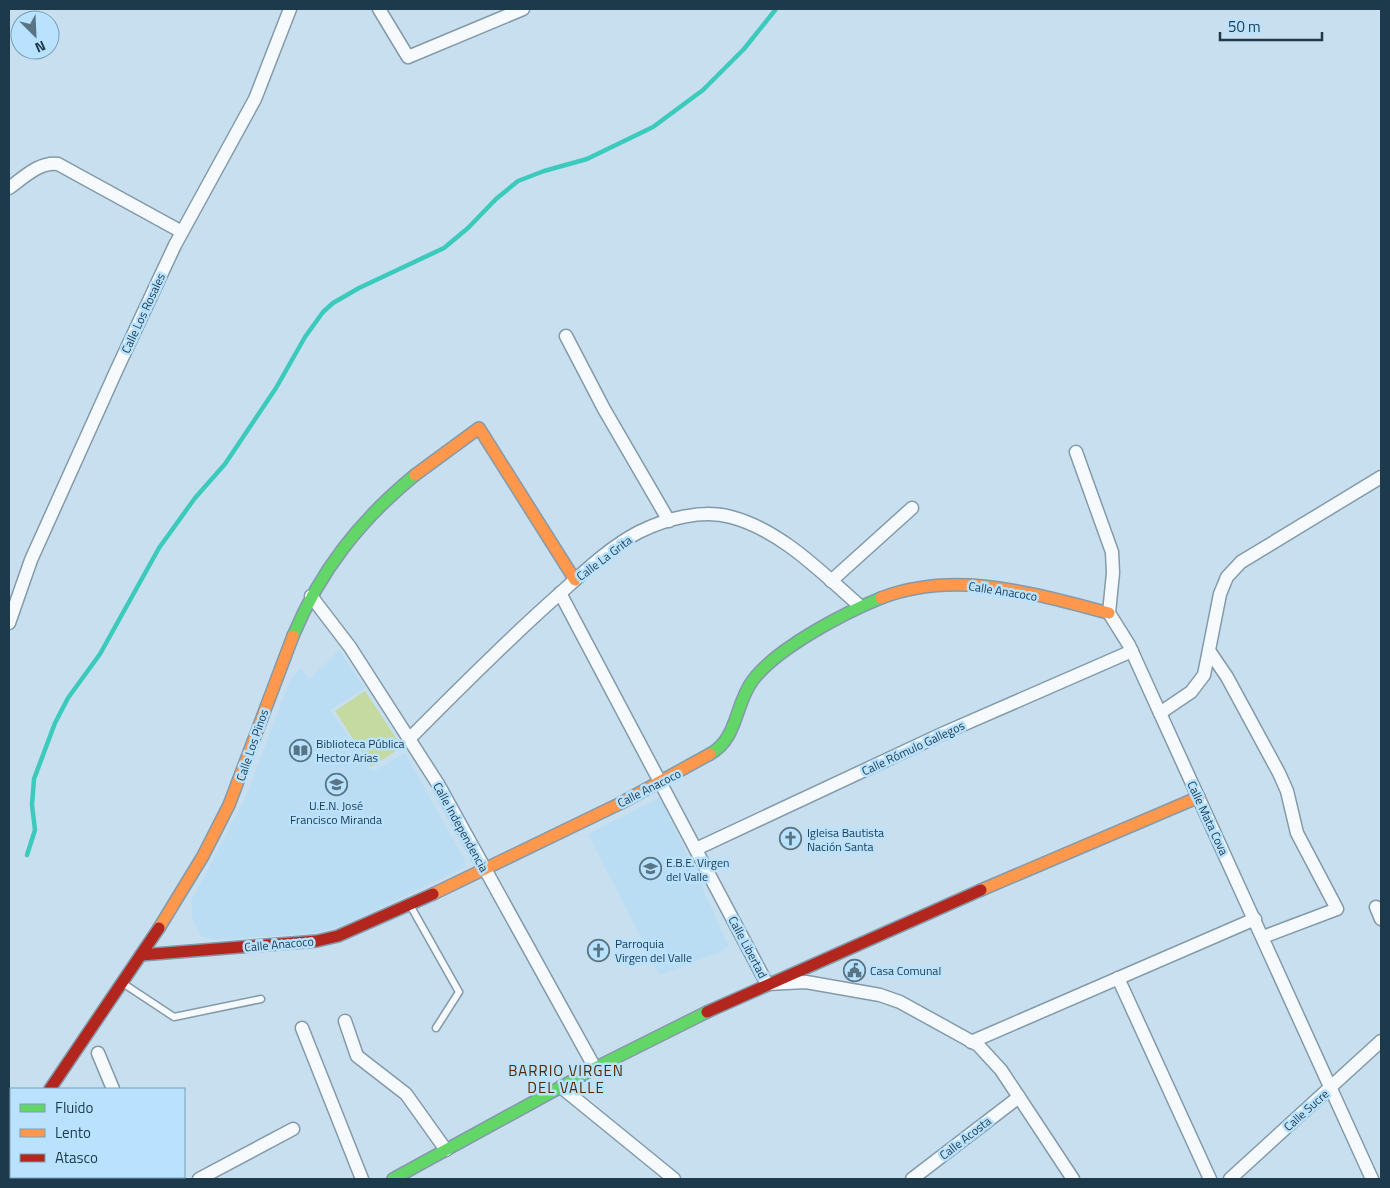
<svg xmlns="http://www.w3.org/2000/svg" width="1390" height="1188" font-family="'Titillium Web',sans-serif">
<rect width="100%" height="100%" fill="#c8dfef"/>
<g fill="#baddf4">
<polygon points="339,650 365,688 330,710 373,772 405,753 465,861 466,867 346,924 316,933 216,940 202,937 192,919 192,899 246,796 290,680 301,668 309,679"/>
<polygon points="660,797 729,946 725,948 725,950 660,975 588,834"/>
</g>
<polygon fill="#c5daa1" points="365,691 402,747 371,767 335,711"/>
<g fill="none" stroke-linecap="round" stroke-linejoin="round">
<polyline stroke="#3ccabc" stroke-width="4.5" points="27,855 35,830 32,805 34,779 55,723 68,698 100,654 159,548 195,498 225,464 276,388 305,337 323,312 333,303 359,288 444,248 468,228 496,199 518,181 544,171 587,159 653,127 703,90 744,49 776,9"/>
<defs>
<g id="lane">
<polyline points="410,905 459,992 436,1028"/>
<polyline points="124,984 174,1017 261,999"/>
</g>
<g id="street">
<polyline points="379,9 408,57 523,9"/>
<path d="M9,188C23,178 40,161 58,164L182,232"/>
<polyline points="566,336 604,409 669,521"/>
<polyline points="1076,452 1112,552 1113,573 1109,613 1129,645 1372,1179"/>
<polyline points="831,581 912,508"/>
<polyline points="560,593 767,984 806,982 880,995 900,1002 978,1045 1001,1070 1073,1179"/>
<polyline points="311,596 350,647 438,784 595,1068"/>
<polyline points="9,623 31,560 117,369 175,245 255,99 290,9"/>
<polyline points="1210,652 1227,677 1279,773 1287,791 1297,833 1337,909 1263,937"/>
<polyline points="1160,713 1191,692 1204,675 1220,594 1227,577 1241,562 1381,477"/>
<path d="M409,739C457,691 505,642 556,597C582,574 608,548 639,532C665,519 702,509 731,517C781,530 822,573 860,606"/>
<polyline points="696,849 944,733 1132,651"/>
<polyline points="1376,907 1381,919"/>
<polyline points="1118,978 1210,1179"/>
<polyline points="345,1021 357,1056 406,1094 446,1150"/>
<polyline points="302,1028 362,1179"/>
<polyline points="971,1042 1255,919"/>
<polyline points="98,1053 113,1089"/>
<polyline points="561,1087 674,1179"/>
<polyline points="9,1145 11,1142"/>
<polyline points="59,1179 61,1177"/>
<polyline points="199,1179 293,1129"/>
<polyline points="912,1179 1019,1097"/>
<polyline points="1230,1179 1381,1041"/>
</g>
<g id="fast">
<path d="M293,636C320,571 360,520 415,475"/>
<path d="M710,754C738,739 735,703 753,680C777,648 844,613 881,598"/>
<polyline points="393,1179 599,1066 707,1012"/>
</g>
<g id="slow">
<polyline points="415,475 479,428 575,580"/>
<path d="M881,598C957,569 1034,594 1109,613"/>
<polyline points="981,890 1199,797"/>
<polyline points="433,894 621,803 710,754"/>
<polyline points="159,928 203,856 229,805 293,636"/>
</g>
<g id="jam">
<polyline points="141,955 317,941 338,936 433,894"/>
<polyline points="707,1012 981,890"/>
<polyline points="50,1089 159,928"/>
</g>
</defs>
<use href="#lane" stroke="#829aa9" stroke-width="9"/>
<use href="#street" stroke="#829aa9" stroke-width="15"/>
<use href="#fast" stroke="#829aa9" stroke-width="14"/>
<use href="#slow" stroke="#829aa9" stroke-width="14"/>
<use href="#jam" stroke="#829aa9" stroke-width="14"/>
<use href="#lane" stroke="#f7fafd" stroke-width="6"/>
<use href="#street" stroke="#f7fafd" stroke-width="12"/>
<use href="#fast" stroke="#63d668" stroke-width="11"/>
<use href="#slow" stroke="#ff974d" stroke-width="11"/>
<use href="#jam" stroke="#b3261e" stroke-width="11"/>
</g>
<defs>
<symbol id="library-ring" viewBox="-11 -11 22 22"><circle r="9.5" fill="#b9e2fe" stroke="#587485" stroke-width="1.5"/><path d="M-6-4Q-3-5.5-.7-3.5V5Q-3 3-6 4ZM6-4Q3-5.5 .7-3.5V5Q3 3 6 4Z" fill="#587485"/></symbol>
<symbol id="school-ring" viewBox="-11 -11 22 22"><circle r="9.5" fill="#b9e2fe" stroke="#587485" stroke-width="1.5"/><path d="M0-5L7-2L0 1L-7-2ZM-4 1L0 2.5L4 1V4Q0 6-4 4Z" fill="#587485"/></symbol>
<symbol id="church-ring" viewBox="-11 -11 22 22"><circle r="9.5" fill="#b9e2fe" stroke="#587485" stroke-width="1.5"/><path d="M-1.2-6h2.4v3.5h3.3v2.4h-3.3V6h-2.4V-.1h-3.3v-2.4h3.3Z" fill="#587485"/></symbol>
<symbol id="civic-ring" viewBox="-11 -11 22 22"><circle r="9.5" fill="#b9e2fe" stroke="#587485" stroke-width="1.5"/><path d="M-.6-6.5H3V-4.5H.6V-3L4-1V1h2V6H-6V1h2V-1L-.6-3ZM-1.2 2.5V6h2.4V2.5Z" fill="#587485"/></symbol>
</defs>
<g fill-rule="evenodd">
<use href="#library-ring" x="288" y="738" width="25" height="25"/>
<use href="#school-ring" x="324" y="772" width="25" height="25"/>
<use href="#church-ring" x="778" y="826" width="25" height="25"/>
<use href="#school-ring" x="638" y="856" width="25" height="25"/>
<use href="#church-ring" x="586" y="938" width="25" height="25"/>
<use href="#civic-ring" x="842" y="958" width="25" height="25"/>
</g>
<g text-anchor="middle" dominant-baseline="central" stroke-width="5" stroke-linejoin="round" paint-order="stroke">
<g font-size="12" fill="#1c3a4c" stroke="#b9e2fe">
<text transform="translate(143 313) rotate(-65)">Calle Los Rosales</text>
<text transform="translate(604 558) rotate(-37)">Calle La Grita</text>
<text transform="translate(1003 591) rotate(9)">Calle Anacoco</text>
<text transform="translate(252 745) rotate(-71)">Calle Los Pinos</text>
<text transform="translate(913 748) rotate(-25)">Calle Rómulo Gallegos</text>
<text transform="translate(649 788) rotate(-27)">Calle Anacoco</text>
<text transform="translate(1208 818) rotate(65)">Calle Mata Cova</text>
<text transform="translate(461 827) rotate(61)">Calle Independencia</text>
<text transform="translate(279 944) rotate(-5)">Calle Anacoco</text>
<text transform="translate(748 947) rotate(62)">Calle Libertad</text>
<text transform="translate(1306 1110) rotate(-42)">Calle Sucre</text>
<text transform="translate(965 1138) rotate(-38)">Calle Acosta</text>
</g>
<g font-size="12" fill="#1c3a4c" stroke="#b9e2fe" text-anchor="start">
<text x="316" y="743">Biblioteca Pública<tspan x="316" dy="14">Hector Arias</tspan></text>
<text x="336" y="805" text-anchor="middle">U.E.N. José<tspan x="336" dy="14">Francisco Miranda</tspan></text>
<text x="807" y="832">Igleisa Bautista<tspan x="807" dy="14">Nación Santa</tspan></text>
<text x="666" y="862">E.B.E. Virgen<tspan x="666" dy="14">del Valle</tspan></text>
<text x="615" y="943">Parroquia<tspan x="615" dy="14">Virgen del Valle</tspan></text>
<text x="870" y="970">Casa Comunal</text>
</g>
<g font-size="15" letter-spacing="1" fill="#532900" stroke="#b9e2fe">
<text x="566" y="1070">BARRIO VIRGEN<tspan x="566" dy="17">DEL VALLE</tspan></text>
</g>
</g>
<rect width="1390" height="1188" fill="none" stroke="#1c3a4c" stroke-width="20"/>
<rect x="10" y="1088" width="175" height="90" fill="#b9e2fe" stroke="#7a9fb7"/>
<rect x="20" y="1104" width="25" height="8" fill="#63d668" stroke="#7a9fb7"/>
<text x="55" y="1113" font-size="15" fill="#1c3a4c">Fluido</text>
<rect x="20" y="1129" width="25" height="8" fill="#ff974d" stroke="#7a9fb7"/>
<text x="55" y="1138" font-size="15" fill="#1c3a4c">Lento</text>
<rect x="20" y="1154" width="25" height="8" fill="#b3261e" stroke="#7a9fb7"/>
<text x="55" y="1163" font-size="15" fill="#1c3a4c">Atasco</text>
<g transform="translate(35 35) rotate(156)"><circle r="24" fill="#b9e2fe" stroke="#7a9fb7"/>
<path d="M0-4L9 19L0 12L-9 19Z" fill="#587485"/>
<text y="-8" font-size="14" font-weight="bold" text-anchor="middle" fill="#1c3a4c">N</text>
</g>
<path d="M1220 32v8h102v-8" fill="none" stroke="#1c3a4c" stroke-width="2.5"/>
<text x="1228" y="32" font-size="15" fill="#1c3a4c" stroke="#b9e2fe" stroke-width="4" paint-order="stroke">50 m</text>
</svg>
